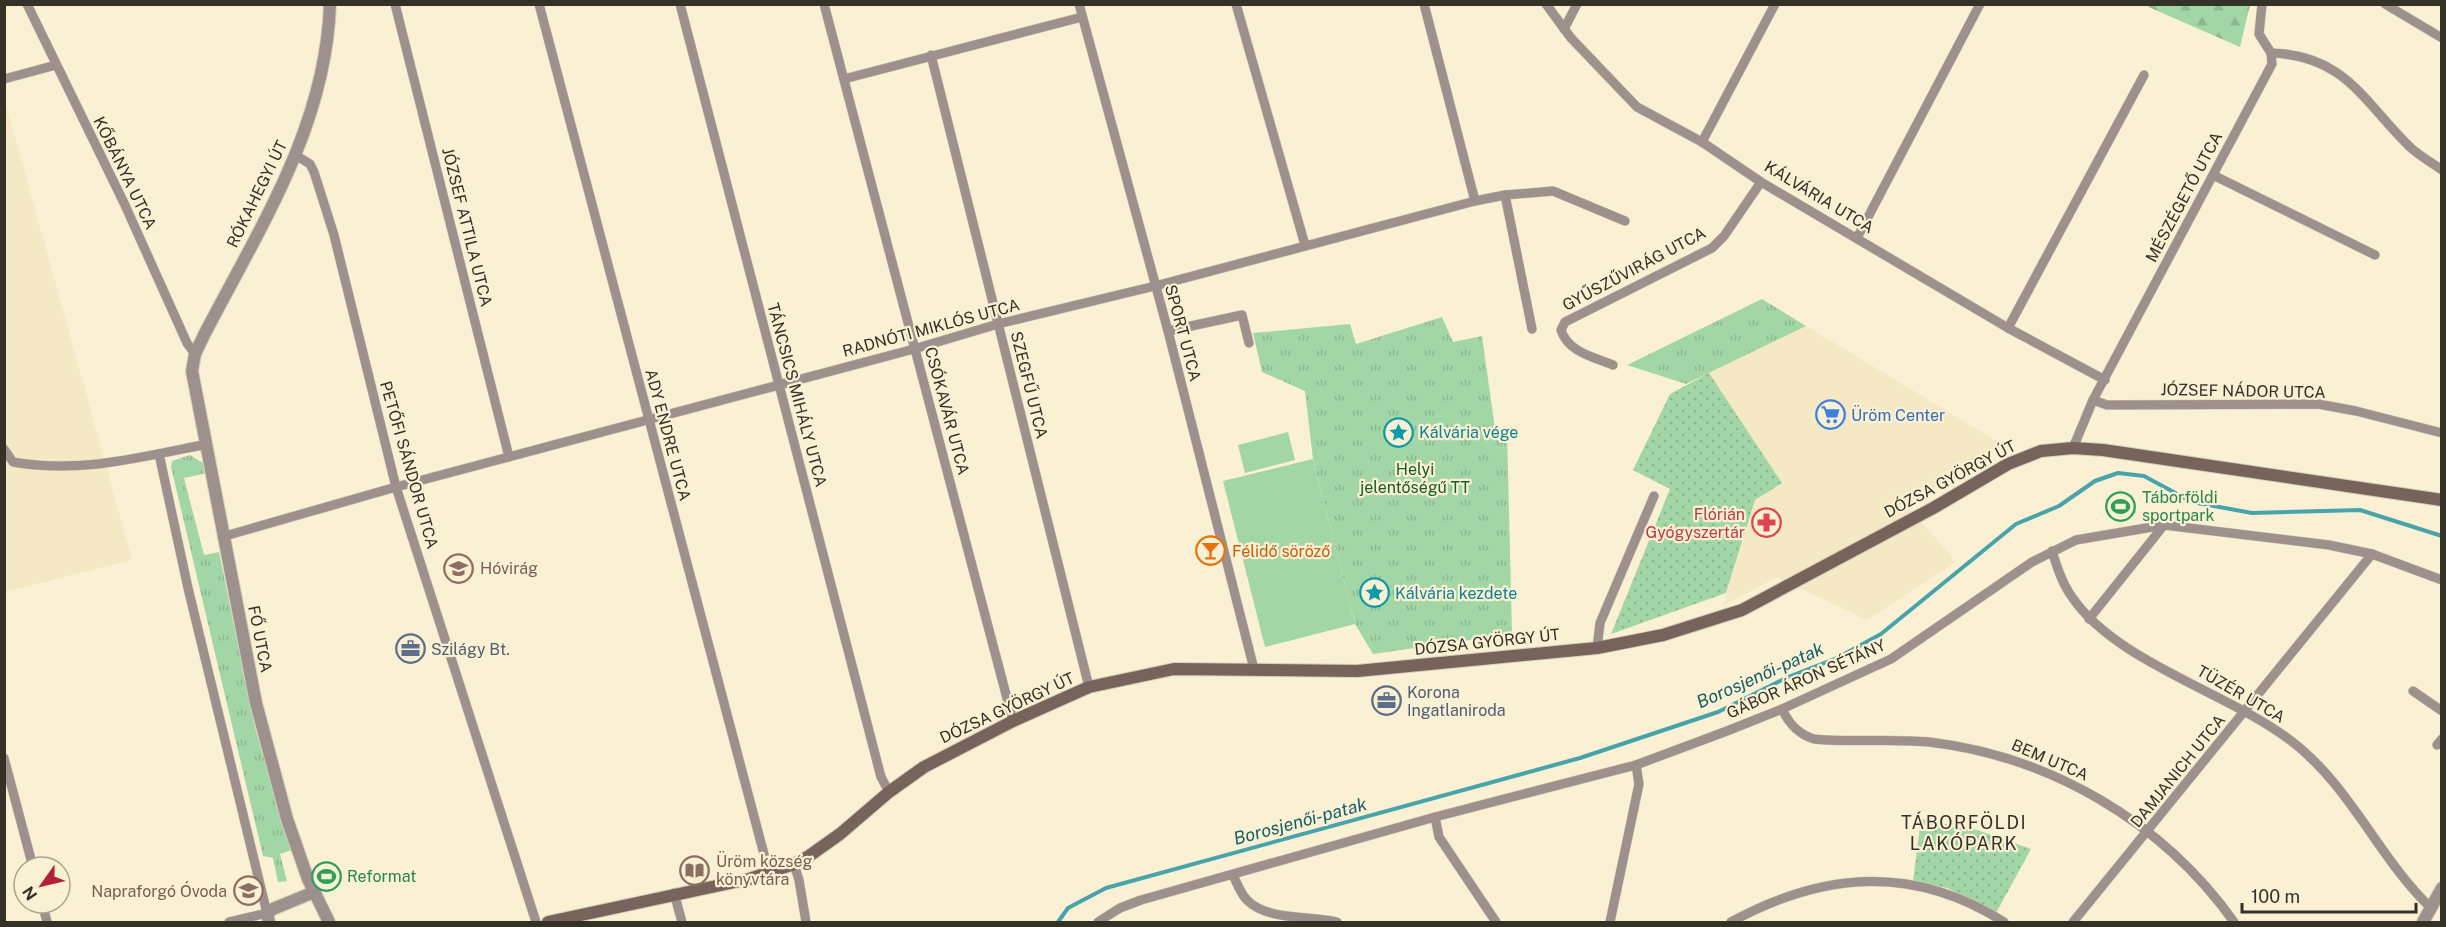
<svg xmlns="http://www.w3.org/2000/svg" width="2446" height="927" font-family="'Public Sans',sans-serif">
<defs>
<pattern id="grass-dots" width="8" height="8" patternUnits="userSpaceOnUse" patternTransform="scale(1.5)"><rect width="8" height="8" fill="#a3d6a6"/><path d="M2 2h.1M6 6h.1" fill="none" stroke="#8db88f" stroke-width="1.8" stroke-linecap="round"/></pattern>
<pattern id="forest-firs" width="22" height="20" patternUnits="userSpaceOnUse" patternTransform="scale(1.5)"><rect width="22" height="20" fill="#a3d6a6"/><path d="M5 1l3.5 6h-7zM16 11l3.5 6h-7z" fill="#8db88f"/></pattern>
<pattern id="park-tufts" width="24" height="20" patternUnits="userSpaceOnUse" patternTransform="scale(1.5)"><rect width="24" height="20" fill="#a3d6a6"/><path d="M3 7l-1-3M5 7V3M7 7l1-3M15 17l-1-3M17 17v-4M19 17l1-3" fill="none" stroke="#8db88f"/></pattern>
</defs>
<rect width="100%" height="100%" fill="#faf0d4"/>
<g fill="#f5e8c4">
<polygon points="4,97 132,560 5,592 4,592"/>
<polygon points="1806,326 2005,446 1906,504 1956,562 1867,620 1777,577 1723,606 1755,500 1782,483 1709,373"/>
</g>
<g fill="url(#grass-dots)">
<polygon points="1709,373 1782,483 1755,500 1726,593 1611,634 1670,489 1633,470 1670,394"/>
<polygon points="1921,819 1977,830 2031,849 1996,913 1947,888 1913,881"/>
</g>
<polygon fill="url(#forest-firs)" points="2144,5 2250,5 2240,47"/>
<g fill="url(#park-tufts)">
<polygon points="1762,299 1806,326 1686,384 1627,365"/>
<polygon points="1442,317 1453,342 1482,336 1495,429 1507,429 1512,634 1373,654 1355,624 1313,459 1305,391 1262,372 1253,333 1350,324 1356,344"/>
<polygon points="190,455 203,463 207,473 184,478 204,555 219,552 255,728 292,850 280,854 287,881 278,882 273,858 263,856 171,467 172,461"/>
</g>
<g fill="#a3d6a6">
<polygon points="1288,432 1295,460 1245,473 1238,445"/>
<polygon points="1313,459 1355,624 1265,647 1223,481"/>
<polygon points="2132,495 2136,513 2109,517 2106,499"/>
</g>
<g fill="none" stroke-linecap="round" stroke-linejoin="round">
<polyline stroke="#48a3ab" stroke-width="4" points="1058,922 1068,908 1106,888 1580,758 1718,712 1788,677 1837,658 1881,634 2016,524 2059,506 2095,481 2118,473 2144,476 2192,502 2252,513 2360,510 2442,536"/>
<defs>
<g id="minor">
<polyline points="27,4 124,203 187,343 195,354"/>
<polyline points="395,4 509,457"/>
<polyline points="539,4 769,873"/>
<polyline points="680,4 881,777 889,792"/>
<polyline points="824,4 1013,721"/>
<polyline points="1079,4 1168,331 1254,669"/>
<polyline points="1236,4 1305,245"/>
<polyline points="1424,4 1475,201"/>
<polyline points="1546,4 1571,38 1637,107 1702,142 1761,182 2008,328 2105,380"/>
<polyline points="2385,4 2442,38"/>
<polyline points="1564,29 1577,4"/>
<path d="M2271,53C2346,55 2365,104 2411,148C2420,156 2432,163 2442,170"/>
<polyline points="931,55 1089,687"/>
<polyline points="4,79 56,65"/>
<polyline points="844,79 1082,17"/>
<polyline points="1702,142 1775,4"/>
<polyline points="297,156 310,164 314,172 334,235 396,487 536,922"/>
<polyline points="2215,176 2375,255"/>
<polyline points="1505,195 1532,329"/>
<polyline points="1857,238 1980,4"/>
<polyline points="2008,328 2144,75"/>
<polyline points="1168,331 1242,315 1249,343"/>
<path d="M1613,365C1593,357 1568,352 1561,330L1565,322L1712,248L1724,236L1761,182"/>
<polyline points="2093,400 2107,405 2318,404 2356,411 2442,433"/>
<polyline points="2073,448 2093,400 2272,64 2271,53 2259,34 2262,4"/>
<path d="M4,449L13,462C79,474 142,457 207,444"/>
<polyline points="159,454 188,588 267,913 229,922"/>
<polyline points="225,536 396,487 914,349 998,324 1155,286 1475,201 1505,195 1553,191 1625,221"/>
<path d="M2052,551C2057,567 2062,583 2072,597C2116,662 2225,691 2290,740C2350,785 2378,857 2430,907"/>
<polyline points="2089,619 2164,525"/>
<polyline points="1597,648 1600,623 1654,496"/>
<polyline points="2413,691 2442,711"/>
<path d="M1782,709C1789,724 1798,734 1814,739C1852,743 1891,738 1929,742C2050,756 2163,822 2234,922"/>
<polyline points="2437,745 2442,739"/>
<polyline points="4,758 33,867"/>
<polyline points="1435,817 1439,837 1496,922"/>
<polyline points="794,864 799,880 806,922"/>
<path d="M1233,875C1237,883 1240,893 1247,900C1267,921 1310,915 1337,922"/>
<polyline points="674,893 682,922"/>
<polyline points="42,903 47,922"/>
<polyline points="1098,922 1120,908 1141,900 1435,817 1636,765 1727,731 1782,709 1891,659 2032,562 2076,540 2164,525 2329,545 2372,554 2442,580"/>
<polyline points="1610,922 1639,784 1636,765"/>
<path d="M1731,922C1823,872 1913,864 2004,922"/>
<polyline points="2073,922 2372,554"/>
</g>
<g id="tertiary">
<polyline points="269,922 267,913 273,909 314,892"/>
<path d="M329,922L308,879L287,819L256,703L192,371L195,354L204,335C259,229 326,127 330,4"/>
<polyline points="2423,922 2442,888"/>
</g>
<polyline id="secondary" points="548,922 749,879 794,864 809,856 840,834 889,792 924,767 1013,721 1089,687 1174,669 1357,671 1597,648 1663,635 1742,610 1935,507 2008,464 2041,451 2073,448 2103,450 2442,500"/>
</defs>
<use href="#minor" stroke="#d6ceb5" stroke-width="10"/>
<use href="#tertiary" stroke="#d6ceb5" stroke-width="14"/>
<use href="#secondary" stroke="#d6ceb5" stroke-width="14"/>
<use href="#minor" stroke="#9e908c" stroke-width="9"/>
<use href="#tertiary" stroke="#9e908c" stroke-width="12"/>
<use href="#secondary" stroke="#76635c" stroke-width="12"/>
</g>
<defs>
<symbol id="supermarket-ring" viewBox="-11 -11 22 22"><circle r="9.5" fill="#faf0d4" stroke="#3f7fe0" stroke-width="1.5"/><path d="M-6-5.5h2.5l.6 2H6L4.5 2H-2.5L-4.4-4H-6ZM-1.5 3.2a1.3 1.3 0 1 0 .1 0ZM3 3.2a1.3 1.3 0 1 0 .1 0Z" fill="#3f7fe0"/></symbol>
<symbol id="sight-ring" viewBox="-11 -11 22 22"><circle r="9.5" fill="#faf0d4" stroke="#0f9aa8" stroke-width="1.5"/><path d="M0-6L1.8-2.2L6-1.7L2.9 1.2L3.7 5.4L0 3.3L-3.7 5.4L-2.9 1.2L-6-1.7L-1.8-2.2Z" fill="#0f9aa8"/></symbol>
<symbol id="stadium-ring" viewBox="-11 -11 22 22"><circle r="9.5" fill="#faf0d4" stroke="#2e9e5b" stroke-width="1.5"/><path d="M0-5a6.5 5 0 1 0 0 10a6.5 5 0 1 0 0-10ZM-3.5-1.8h7v3.6h-7Z" fill="#2e9e5b"/></symbol>
<symbol id="pharmacy-ring" viewBox="-11 -11 22 22"><circle r="9.5" fill="#faf0d4" stroke="#e0444e" stroke-width="1.5"/><path d="M-2-6h4v4h4v4h-4v4h-4v-4h-4v-4h4Z" fill="#e0444e"/></symbol>
<symbol id="bar-ring" viewBox="-11 -11 22 22"><circle r="9.5" fill="#faf0d4" stroke="#e8710a" stroke-width="1.5"/><path d="M-6-5H6L.8 .8V4.5H3.5V6h-7V4.5H-.8V.8Z" fill="#e8710a"/></symbol>
<symbol id="school-ring" viewBox="-11 -11 22 22"><circle r="9.5" fill="#faf0d4" stroke="#8d6e63" stroke-width="1.5"/><path d="M0-5L7-2L0 1L-7-2ZM-4 1L0 2.5L4 1V4Q0 6-4 4Z" fill="#8d6e63"/></symbol>
<symbol id="office-ring" viewBox="-11 -11 22 22"><circle r="9.5" fill="#faf0d4" stroke="#5c6f8a" stroke-width="1.5"/><path d="M-6-3h4V-5.5h4V-3h4V5H-6ZM-1-4.5V-3h2v-1.5ZM-6 0V1H6V0Z" fill="#5c6f8a"/></symbol>
<symbol id="library-ring" viewBox="-11 -11 22 22"><circle r="9.5" fill="#faf0d4" stroke="#8d6e63" stroke-width="1.5"/><path d="M-6-4Q-3-5.5-.7-3.5V5Q-3 3-6 4ZM6-4Q3-5.5 .7-3.5V5Q3 3 6 4Z" fill="#8d6e63"/></symbol>
</defs>
<g fill-rule="evenodd">
<use href="#supermarket-ring" x="1814" y="398" width="33" height="33"/>
<use href="#sight-ring" x="1382" y="416" width="33" height="33"/>
<use href="#stadium-ring" x="2104" y="490" width="33" height="33"/>
<use href="#pharmacy-ring" x="1750" y="506" width="33" height="33"/>
<use href="#bar-ring" x="1194" y="534" width="33" height="33"/>
<use href="#school-ring" x="442" y="552" width="33" height="33"/>
<use href="#sight-ring" x="1358" y="576" width="33" height="33"/>
<use href="#office-ring" x="394" y="632" width="33" height="33"/>
<use href="#office-ring" x="1370" y="684" width="33" height="33"/>
<use href="#library-ring" x="678" y="854" width="33" height="33"/>
<use href="#stadium-ring" x="310" y="860" width="33" height="33"/>
<use href="#school-ring" x="232" y="874" width="33" height="33"/>
</g>
<g text-anchor="middle" dominant-baseline="central" stroke-width="4.5" stroke-linejoin="round" paint-order="stroke">
<g font-size="16" fill="#343126" stroke="#faf0d4">
<text transform="translate(125 173) rotate(64)">KŐBÁNYA UTCA</text>
<text transform="translate(257 194) rotate(-64)">RÓKAHEGYI ÚT</text>
<text transform="translate(1819 197) rotate(31)">KÁLVÁRIA UTCA</text>
<text transform="translate(2184 197) rotate(-62)">MÉSZÉGETŐ UTCA</text>
<text transform="translate(467 227) rotate(76)">JÓZSEF ATTILA UTCA</text>
<text transform="translate(1634 269) rotate(-28)">GYŰSZŰVIRÁG UTCA</text>
<text transform="translate(931 328) rotate(-15)">RADNÓTI MIKLÓS UTCA</text>
<text transform="translate(1183 333) rotate(75)">SPORT UTCA</text>
<text transform="translate(1029 385) rotate(76)">SZEGFŰ UTCA</text>
<text transform="translate(2243 391) rotate(1)">JÓZSEF NÁDOR UTCA</text>
<text transform="translate(797 395) rotate(75)">TÁNCSICS MIHÁLY UTCA</text>
<text transform="translate(947 411) rotate(75)">CSÓKAVÁR UTCA</text>
<text transform="translate(668 435) rotate(75)">ADY ENDRE UTCA</text>
<text transform="translate(409 465) rotate(74)">PETŐFI SÁNDOR UTCA</text>
<text transform="translate(1950 479) rotate(-28)">DÓZSA GYÖRGY ÚT</text>
<text transform="translate(260 639) rotate(79)">FŐ UTCA</text>
<text transform="translate(1487 642) rotate(-6)">DÓZSA GYÖRGY ÚT</text>
<text transform="translate(1806 679) rotate(-24)">GÁBOR ÁRON SÉTÁNY</text>
<text transform="translate(2241 694) rotate(30)">TÜZÉR UTCA</text>
<text transform="translate(1007 708) rotate(-25)">DÓZSA GYÖRGY ÚT</text>
<text transform="translate(2050 760) rotate(23)">BEM UTCA</text>
<text transform="translate(2178 771) rotate(-51)">DAMJANICH UTCA</text>
</g>
<g font-size="16" fill="#366cbe" stroke="#faf0d4" text-anchor="start">
<text x="1851" y="415">Üröm Center</text>
</g>
<g font-size="16" fill="#0d838f" stroke="#faf0d4" text-anchor="start">
<text x="1419" y="432">Kálvária vége</text>
<text x="1395" y="593">Kálvária kezdete</text>
</g>
<g font-size="16" fill="#145e22" stroke="#faf0d4">
<text x="1415" y="469">Helyi<tspan x="1415" dy="18">jelentőségű TT</tspan></text>
</g>
<g font-size="16" fill="#27864d" stroke="#faf0d4" text-anchor="start">
<text x="2142" y="497">Táborföldi<tspan x="2142" dy="18">sportpark</tspan></text>
<text x="347" y="876">Reformat</text>
</g>
<g font-size="16" fill="#be3a42" stroke="#faf0d4" text-anchor="end">
<text x="1745" y="514">Flórián<tspan x="1745" dy="18">Gyógyszertár</tspan></text>
</g>
<g font-size="16" fill="#c56008" stroke="#faf0d4" text-anchor="start">
<text x="1232" y="551">Félidő söröző</text>
</g>
<g font-size="16" fill="#785e54" stroke="#faf0d4" text-anchor="start">
<text x="480" y="568">Hóvirág</text>
<text x="716" y="861">Üröm község<tspan x="716" dy="18">könyvtára</tspan></text>
<text x="227" y="891" text-anchor="end">Napraforgó Óvoda</text>
</g>
<g font-size="16" fill="#4e5e75" stroke="#faf0d4" text-anchor="start">
<text x="431" y="649">Szilágy Bt.</text>
<text x="1407" y="692">Korona<tspan x="1407" dy="18">Ingatlaniroda</tspan></text>
</g>
<g font-size="18" font-style="italic" fill="#146066" stroke="#faf0d4">
<text transform="translate(1760 675) rotate(-24)">Borosjenői-patak</text>
<text transform="translate(1300 821) rotate(-15)">Borosjenői-patak</text>
</g>
<g font-size="18" letter-spacing="1.5" fill="#343126" stroke="#faf0d4">
<text x="1964" y="822">TÁBORFÖLDI<tspan x="1964" dy="21">LAKÓPARK</tspan></text>
</g>
</g>
<rect width="2446" height="927" fill="none" stroke="#343126" stroke-width="12"/>
<g transform="translate(42 885) rotate(236)"><circle r="28" fill="#faf0d4" stroke="#aba48e" stroke-width="1.5"/>
<path d="M0-4.5L10 22L0 15L-10 22Z" fill="#b32037"/>
<text y="-9" font-size="16" font-weight="bold" text-anchor="middle" fill="#343126">N</text>
</g>
<path d="M2242 903v9h174v-9" fill="none" stroke="#343126" stroke-width="3"/>
<text x="2251" y="903" font-size="18" fill="#343126" stroke="#faf0d4" stroke-width="4.5" paint-order="stroke">100 m</text>
</svg>
